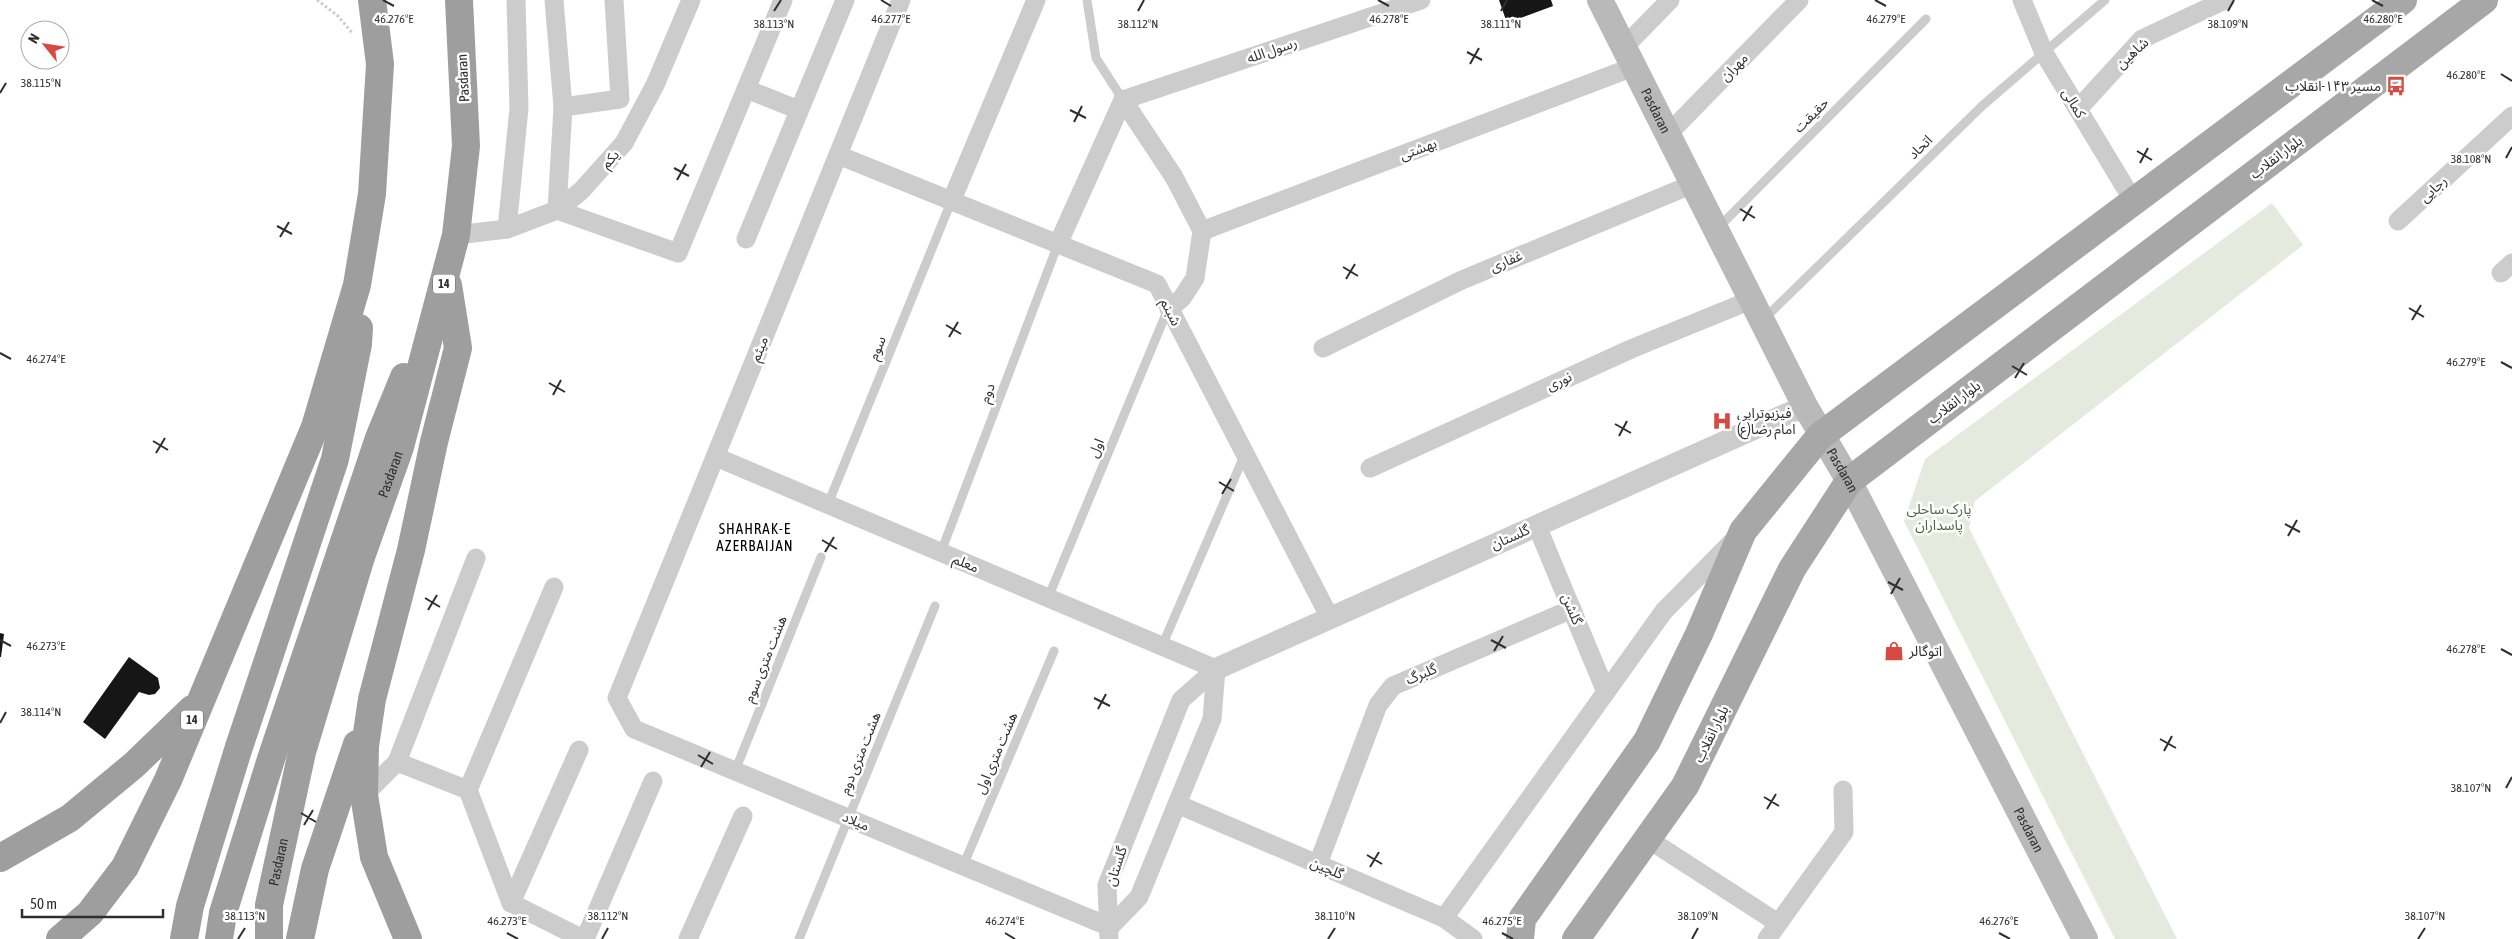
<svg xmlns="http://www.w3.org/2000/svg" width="2512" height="939" font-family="'Asap Condensed','Noto Sans Arabic',sans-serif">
<rect width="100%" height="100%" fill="#fff"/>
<polygon fill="#e4ebde" points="2272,203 2303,245 1975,501 1969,528 2177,939 2115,939 1904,521 1925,459"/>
<g fill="#161616">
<polygon points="1499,0 1551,0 1553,6 1507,23"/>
<polygon points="0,633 4,634 1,657 0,657"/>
<polygon points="129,657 158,678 160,688 155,694 149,695 139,692 105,739 83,722"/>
</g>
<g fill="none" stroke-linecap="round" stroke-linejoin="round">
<polyline stroke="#ccc" stroke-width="3" stroke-dasharray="2.5 2.5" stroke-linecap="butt" points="317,0 338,16 353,34"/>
<g stroke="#ccc" stroke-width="9">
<polyline points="1087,0 1096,58 1123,100"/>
<polyline points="1718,228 1926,19"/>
<polyline points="1764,319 1982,106 2105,0"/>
<polyline points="828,504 951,202"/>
<polyline points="941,552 1058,244"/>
<polyline points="1048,598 1168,309"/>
<polyline points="1162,646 1244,456"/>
<polyline points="735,771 821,557"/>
<polyline points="963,866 1054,651"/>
<polyline points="799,939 935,606"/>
</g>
<g stroke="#ccc" stroke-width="19">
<polyline points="554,0 563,107 557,210 678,253 783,0"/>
<polyline points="901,0 617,698 634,729 1110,927"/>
<polyline points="2022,0 2044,53 2134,202"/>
<polyline points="1624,47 1670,0"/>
<polyline points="746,89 799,110"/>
<polyline points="1123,100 1421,0"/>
<polyline points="1123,100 1174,177 1202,231 1195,278 1182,298 1169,309"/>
<polyline points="563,107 620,99 614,0"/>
<polyline points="2078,109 2142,39 2225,0"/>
<polyline points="1668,134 1799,0"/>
<polyline points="838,155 1157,284 1330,618"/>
<polyline points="951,202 1036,0"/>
<polyline points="2398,221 2512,116"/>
<polyline points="507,229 519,108 516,0"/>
<polyline points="1202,231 1633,67"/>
<polyline points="456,235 507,229 557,210 581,191 624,143 655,85 691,0"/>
<polyline points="746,239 845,0"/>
<polyline points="1058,244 1123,100"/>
<polyline points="2501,273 2512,263"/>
<polyline points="1323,348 1462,280 1693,184"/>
<polyline points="716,457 1216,669"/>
<polyline points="1370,468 1631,349 1751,300"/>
<polyline points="1537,526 1606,692"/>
<polyline points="397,762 476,558"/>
<polyline points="468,790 554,587"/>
<polyline points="364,795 397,762 468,790 511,903 583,939"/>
<polyline points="1177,804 1444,918 1473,939"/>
<polyline points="1648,839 1778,923"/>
<polyline points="1318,864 1378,705 1393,686 1572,609"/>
<polyline points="511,903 579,750"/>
<polyline points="1444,918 1664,611 1733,541"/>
<polyline points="1110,927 1139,897 1177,804 1212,719 1216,669"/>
<polyline points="1109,938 1107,885 1181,700 1216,669"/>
<polyline points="585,939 653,781"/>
<polyline points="688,939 743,816"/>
<polyline points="1767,939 1844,832 1843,790"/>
</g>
<polyline stroke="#ccc" stroke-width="22" points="1216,669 1805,406"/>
<path stroke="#b9b9b9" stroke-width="26" id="s1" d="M1600,0L1805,406L1849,481L2085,939"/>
<g stroke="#a7a7a7" stroke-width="28">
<polyline points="1520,939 1522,919 1647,741 1699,634 1743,531 1820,436 2403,0"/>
<polyline points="1576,939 1685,786 1792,569 1849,481 2484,0"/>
</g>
<g stroke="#9e9e9e" stroke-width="28">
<polyline points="0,858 70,818 134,765 192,709"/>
<polyline points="60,939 90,913 125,867 168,780 315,427 357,285 372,194 380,64 372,0"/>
<polyline points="184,939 190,906 238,750 335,459 358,344 359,328"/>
<polyline points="219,939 223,913 271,759 379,438 404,377"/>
<path id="s2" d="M269,939V905L302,752L361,557L400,447L456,235L466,146L459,0"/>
<polyline points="300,939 315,869 357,744"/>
<polyline points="408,939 374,857 364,795 365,746 372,699 411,550 434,442 458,348 448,285"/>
</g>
</g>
<path fill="none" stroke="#2f2f2f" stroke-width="2" d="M383,0L394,6M881,0L891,6M1378,0L1389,6M1875,0L1886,6M2372,0L2383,6M774,11L781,0M1138,11L1144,0M1501,11L1507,0M2228,11L2234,0M1467,52L1482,60M1470,64L1479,48M2501,74L2512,81M0,93L6,83M1070,110L1086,118M1074,122L1082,106M2137,151L2152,160M2506,158L2512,147M2140,163L2148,148M674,168L689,176M677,180L686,164M1740,209L1755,218M1743,221L1752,206M277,226L292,234M280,237L289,222M1343,267L1358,276M1346,279L1355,264M2409,308L2424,317M2412,320L2421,305M946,325L961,334M949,337L958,322M0,353L11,359M2501,362L2512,368M2012,366L2027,375M2015,378L2024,363M549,383L565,392M553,395L561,380M1615,424L1631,433M1619,436L1627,421M153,441L168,450M156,453L165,438M1219,482L1234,491M1222,494L1231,479M2285,524L2300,532M2288,536L2297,520M822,540L837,549M825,552L834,537M1888,582L1903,590M1891,594L1900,578M425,598L440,607M428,610L437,595M0,640L11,646M1491,640L1506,648M2501,649L2512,655M1494,651L1503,636M1094,698L1110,706M1098,709L1106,694M0,723L6,712M2160,739L2176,748M2164,751L2172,736M698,755L713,764M701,767L710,752M2506,788L2512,777M1764,797L1779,806M1767,809L1776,794M301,813L316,822M304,825L313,810M1367,855L1382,864M1370,867L1379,852M507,933L518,939M1005,933L1015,939M1502,933L1513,939M1999,933L2010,939M238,939L245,928M602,939L608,928M1328,939L1335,928M1692,939L1698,928M2418,939L2425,928"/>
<defs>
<symbol id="bus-bare" viewBox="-9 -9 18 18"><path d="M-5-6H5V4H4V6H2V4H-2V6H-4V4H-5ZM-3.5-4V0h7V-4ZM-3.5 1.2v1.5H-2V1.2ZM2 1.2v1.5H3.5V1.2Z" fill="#d64a42" stroke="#fff" stroke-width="2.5" paint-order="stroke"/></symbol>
<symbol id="hospital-bare" viewBox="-9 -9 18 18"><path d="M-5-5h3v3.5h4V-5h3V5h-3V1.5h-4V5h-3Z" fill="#d64a42" stroke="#fff" stroke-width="2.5" paint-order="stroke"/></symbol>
<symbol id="shop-bare" viewBox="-9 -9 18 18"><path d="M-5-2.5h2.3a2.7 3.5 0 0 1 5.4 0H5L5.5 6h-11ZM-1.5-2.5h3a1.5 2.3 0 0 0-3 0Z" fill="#d64a42" stroke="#fff" stroke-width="2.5" paint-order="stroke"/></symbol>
</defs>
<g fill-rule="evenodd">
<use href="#bus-bare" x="2382" y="72" width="28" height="28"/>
<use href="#hospital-bare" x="1708" y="407" width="28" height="28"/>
<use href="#shop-bare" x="1880" y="637" width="28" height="28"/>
</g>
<g text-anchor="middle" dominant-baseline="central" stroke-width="5" stroke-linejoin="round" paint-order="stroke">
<g fill="#fff" stroke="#6d6d6d" stroke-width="1">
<rect x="433" y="274.5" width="22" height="19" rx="4"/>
<rect x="181" y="710.5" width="22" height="19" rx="4"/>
</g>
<g font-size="12" font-weight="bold" fill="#2f2f2f">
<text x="444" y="284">14</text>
<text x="192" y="720">14</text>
</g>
<g font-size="14" fill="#2f2f2f" stroke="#fff">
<text transform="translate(1272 50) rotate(-19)">رسول الله</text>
<text transform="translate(2132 53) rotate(-43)">شاهین</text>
<text transform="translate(1734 67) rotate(-46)">مهران</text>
<text transform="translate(463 78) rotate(-93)">Pasdaran</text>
<text transform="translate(2074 103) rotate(59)">کمالی</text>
<text stroke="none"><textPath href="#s1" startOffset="124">Pasdaran</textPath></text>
<text transform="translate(1811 115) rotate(-45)">حقیقت</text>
<text transform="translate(1920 147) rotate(-44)">اتحاد</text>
<text transform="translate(1418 149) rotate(-21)">بهشتی</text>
<text transform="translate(2276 157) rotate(-37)">بلوار انقلاب</text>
<text transform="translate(610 159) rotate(-48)">یکم</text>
<text transform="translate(2433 189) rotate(-43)">رجایی</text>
<text transform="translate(1506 261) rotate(-23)">غفاری</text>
<text transform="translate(1171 312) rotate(63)">شبنم</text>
<text transform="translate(877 348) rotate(-68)">سوم</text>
<text transform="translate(759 349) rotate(-68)">میثم</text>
<text transform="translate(1559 381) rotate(-25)">نوری</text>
<text transform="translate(987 393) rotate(-69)">دوم</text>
<text transform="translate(1954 402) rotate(-37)">بلوار انقلاب</text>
<text transform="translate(1096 448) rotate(-67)">اول</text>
<text stroke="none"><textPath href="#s1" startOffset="529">Pasdaran</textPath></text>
<text stroke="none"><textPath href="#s2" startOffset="482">Pasdaran</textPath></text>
<text transform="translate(1510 537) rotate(-24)">گلستان</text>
<text transform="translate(966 563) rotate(23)">معلم</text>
<text transform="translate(1572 609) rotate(67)">گلشن</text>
<text transform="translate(765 659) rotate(-68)">هشت متری سوم</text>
<text transform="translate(1421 674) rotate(-23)">گلبرگ</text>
<text transform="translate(1711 734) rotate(-64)">بلوار انقلاب</text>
<text transform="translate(860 753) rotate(-68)">هشت متری دوم</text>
<text transform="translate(996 753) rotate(-67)">هشت متری اول</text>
<text transform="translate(856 821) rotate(23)">میلاد</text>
<text stroke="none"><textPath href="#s1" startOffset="934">Pasdaran</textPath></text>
<text stroke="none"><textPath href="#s2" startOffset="78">Pasdaran</textPath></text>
<text transform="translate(1116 866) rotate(-72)">گلستان</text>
<text transform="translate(1327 868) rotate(23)">گلچین</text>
</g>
<g font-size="14" fill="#2f2f2f" stroke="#fff" text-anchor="start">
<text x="2381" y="86" text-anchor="end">مسیر ۱۴۳-انقلاب</text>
<text x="1737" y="413">فیزیوتراپی<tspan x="1737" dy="16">امام رضا(ع)</tspan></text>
<text x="1909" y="651">اتوگالر</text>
</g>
<g font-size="14" fill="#4e6740" stroke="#fff">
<text x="1939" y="509">پارک ساحلی<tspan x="1939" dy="16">پاسداران</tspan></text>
</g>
<g font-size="15" letter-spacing="1" fill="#000" stroke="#fff">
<text x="755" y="528">SHAHRAK-E<tspan x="755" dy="17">AZERBAIJAN</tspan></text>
</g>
</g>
<g font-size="12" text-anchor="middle" fill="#2f2f2f" stroke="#fff" stroke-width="5" stroke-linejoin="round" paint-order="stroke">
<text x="394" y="23">46.276°E</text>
<text x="891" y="23">46.277°E</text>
<text x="1389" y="23">46.278°E</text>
<text x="1886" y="23">46.279°E</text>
<text x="2383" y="23">46.280°E</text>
<text x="774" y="28">38.113°N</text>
<text x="1138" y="28">38.112°N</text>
<text x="1501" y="28">38.111°N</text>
<text x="2228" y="28">38.109°N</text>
<text x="2466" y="79">46.280°E</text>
<text x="41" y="87">38.115°N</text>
<text x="2471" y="163">38.108°N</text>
<text x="46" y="363">46.274°E</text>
<text x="2466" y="366">46.279°E</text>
<text x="46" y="650">46.273°E</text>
<text x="2466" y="653">46.278°E</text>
<text x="41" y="716">38.114°N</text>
<text x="2471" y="792">38.107°N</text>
<text x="245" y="920">38.113°N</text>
<text x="608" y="920">38.112°N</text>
<text x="1335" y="920">38.110°N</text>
<text x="1698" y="920">38.109°N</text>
<text x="2425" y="920">38.107°N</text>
<text x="507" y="925">46.273°E</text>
<text x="1005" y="925">46.274°E</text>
<text x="1502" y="925">46.275°E</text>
<text x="1999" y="925">46.276°E</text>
</g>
<g transform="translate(45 45) rotate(300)"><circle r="24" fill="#ffffff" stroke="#acacac"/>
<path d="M0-4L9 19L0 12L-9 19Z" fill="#d64a42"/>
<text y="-8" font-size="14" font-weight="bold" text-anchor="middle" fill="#2f2f2f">N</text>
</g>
<path d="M22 909v8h141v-8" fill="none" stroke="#2f2f2f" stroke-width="2.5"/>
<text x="30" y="909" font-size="15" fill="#2f2f2f" stroke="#ffffff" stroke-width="4" paint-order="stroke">50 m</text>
</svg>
